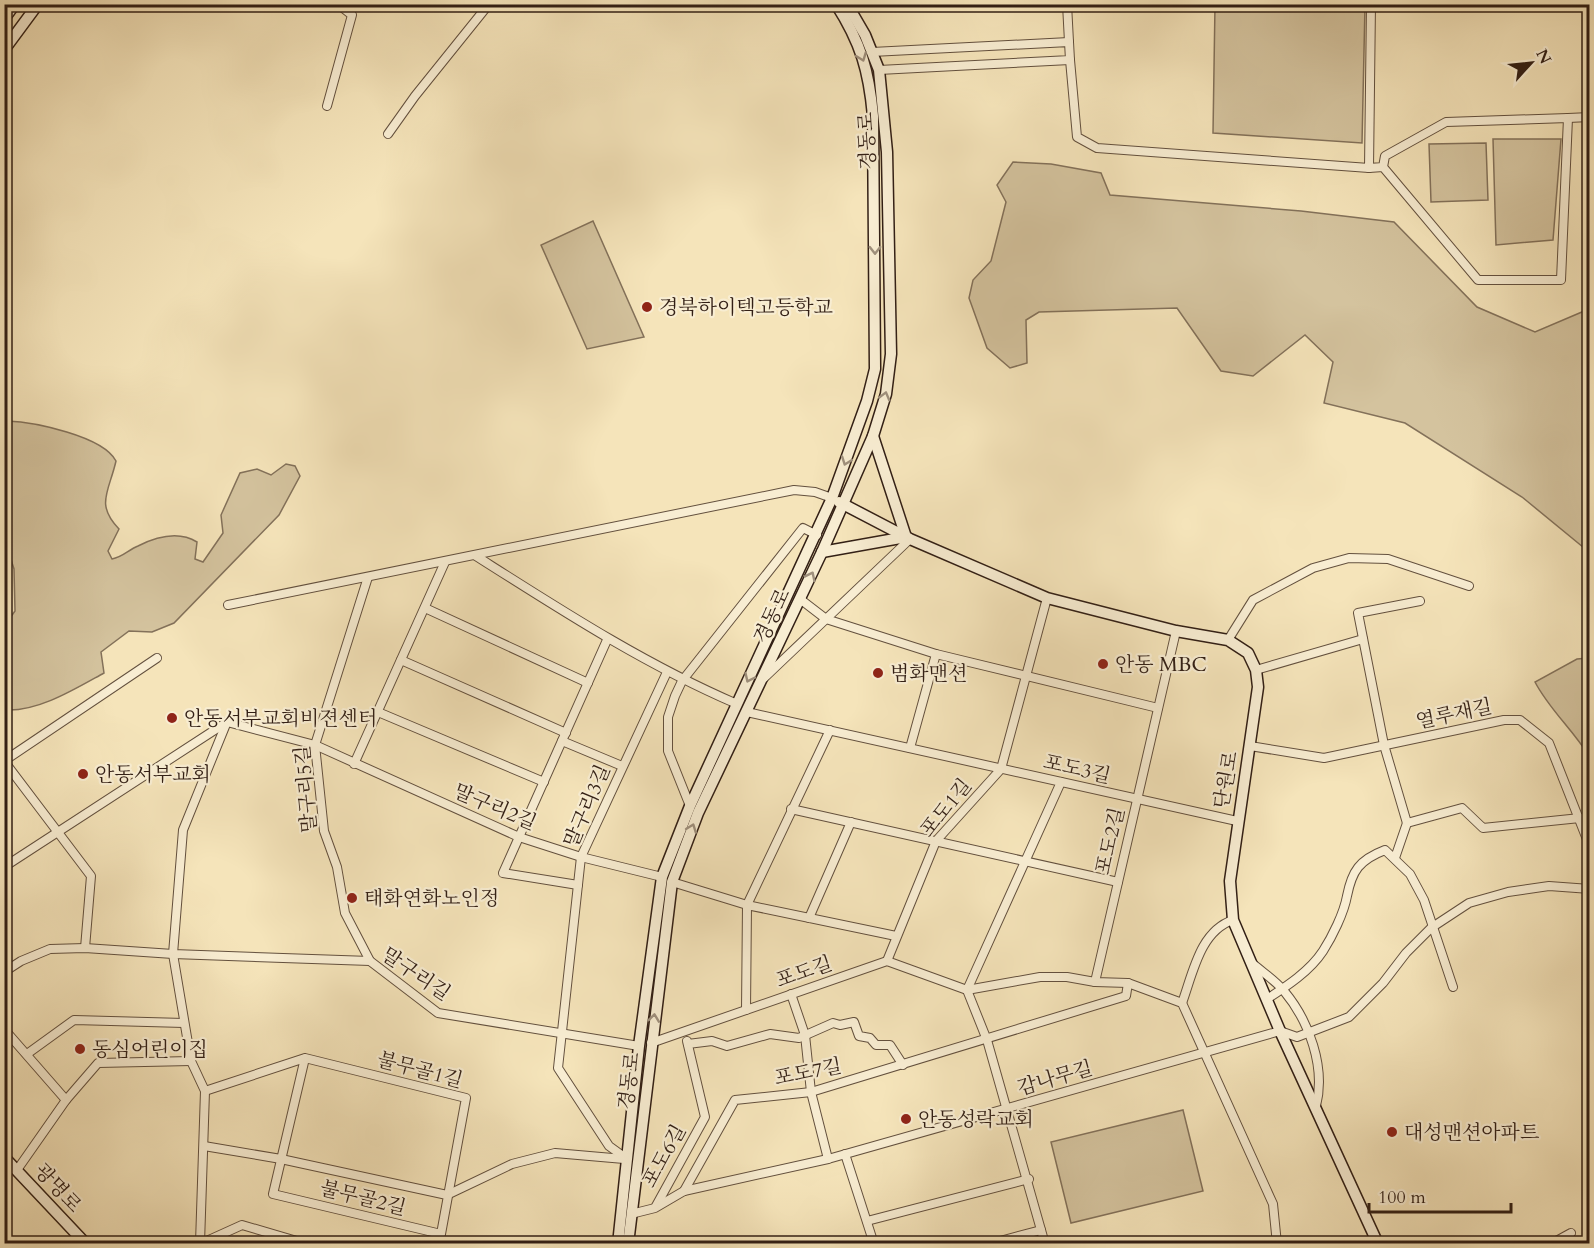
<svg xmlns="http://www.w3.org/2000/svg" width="1594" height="1248" font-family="Cardo,'Noto Serif KR',serif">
<rect width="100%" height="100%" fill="#f5e4ba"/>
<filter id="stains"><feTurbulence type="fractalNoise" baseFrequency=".00333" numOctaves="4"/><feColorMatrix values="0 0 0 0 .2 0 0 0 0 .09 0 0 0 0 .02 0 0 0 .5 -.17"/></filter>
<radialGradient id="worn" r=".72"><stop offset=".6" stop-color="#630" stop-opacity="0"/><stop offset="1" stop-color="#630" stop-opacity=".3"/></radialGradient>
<g fill="#d4c39e" stroke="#83715a" stroke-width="1.5">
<polygon points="1215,5 1365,5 1362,143 1213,133"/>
<polygon points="1493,139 1561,139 1553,240 1496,245"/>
<polygon points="1486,143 1488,200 1431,202 1429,144"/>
<polygon points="1013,162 1051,164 1101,173 1110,195 1301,211 1394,222 1477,307 1535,332 1589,309 1589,552 1522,497 1405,423 1324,403 1333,362 1305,335 1253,376 1221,371 1177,308 1039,312 1026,320 1027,363 1010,368 987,348 969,298 973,280 991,261 1006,202 997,185"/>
<polygon points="593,221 644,337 587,349 541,245"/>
<path d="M7,421C34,422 103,436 116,461C109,492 95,504 119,529L108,551L112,559C123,557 128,550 138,546C156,537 179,531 197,542L195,559L203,562L223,533L221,515L240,473L257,469L271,475L286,464L295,466L300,476L279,515L174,623L152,632L129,631L101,652L104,673C75,689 38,712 5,710V625L15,611L14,569L5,541L4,422Z"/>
<path d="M1589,658H1590L1589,756C1573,730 1549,709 1535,682L1577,659Z"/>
<polygon points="1183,1110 1203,1191 1071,1223 1051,1142"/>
</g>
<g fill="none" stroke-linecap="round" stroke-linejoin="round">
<defs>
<g id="street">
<polyline points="1067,4 1069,42"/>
<polyline points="872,52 1069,42 1070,60 879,70"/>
<polyline points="1070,60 1077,137 1097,148 1369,168 1371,4"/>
<polyline points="327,106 352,15 338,4"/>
<polyline points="1568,118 1590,117"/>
<polyline points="388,134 415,96 489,4"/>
<polyline points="1369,168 1383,167 1478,280 1561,280 1568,118 1446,122 1385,156 1383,167"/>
<path d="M476,556C561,610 644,664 737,704"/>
<polyline points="368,577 315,745 324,831 337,867 345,913 370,961"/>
<polyline points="800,599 826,619 936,654 1158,708"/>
<polyline points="228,605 794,490 815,492 832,498"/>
<polyline points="425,608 588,683"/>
<polyline points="1228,640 1253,600 1313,568 1349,558 1388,559 1469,586"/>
<polyline points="401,660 566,733"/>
<polyline points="1256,670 1363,639"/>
<polyline points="764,678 910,539"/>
<polyline points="378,712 544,782"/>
<polyline points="747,712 1237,821"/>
<polyline points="562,741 622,766"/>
<polyline points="1250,746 1324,758 1504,720 1520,720 1549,743 1590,847"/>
<polyline points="910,748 936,654"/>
<polyline points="4,761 91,876 85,948"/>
<polyline points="4,761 157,658"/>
<polyline points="354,764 445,562"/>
<polyline points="690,806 668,751 668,717 675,696 682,681 803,528 817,535"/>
<polyline points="791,809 1118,882"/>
<polyline points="1407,823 1384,745 1358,613 1420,601"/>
<polyline points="1407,823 1462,808 1483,828 1580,818"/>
<polyline points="1395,858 1407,823"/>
<polyline points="4,867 227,722 315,745 519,837 581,857 662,877"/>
<polyline points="672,882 747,905 896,936"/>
<polyline points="578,885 503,873 607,640"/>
<polyline points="809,918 851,822"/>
<polyline points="887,961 936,841 1001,769 1047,598"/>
<path d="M1252,963C1262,972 1275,980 1284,991C1309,1021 1326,1067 1316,1106"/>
<polyline points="4,972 21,961 50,949 85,948 173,954 370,961 438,1013 639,1046"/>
<polyline points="1095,982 1176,631"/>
<polyline points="791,994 805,1035 811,1092 828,1159"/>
<path d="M1267,999C1287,986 1310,971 1323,951C1332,937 1344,913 1347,896C1352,871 1359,860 1385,850L1410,874L1424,900L1453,987"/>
<path d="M1182,1003C1193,973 1200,931 1233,920"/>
<polyline points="746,1010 747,905 830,730"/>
<polyline points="4,1029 66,1100"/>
<polyline points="651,1043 887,961 967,990 1040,977 1067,977 1095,982 1128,983 1182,1003 1273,1204 1277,1244"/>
<polyline points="688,1044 712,1041 727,1046 770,1034 799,1038 833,1023 840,1025 854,1022 859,1036 870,1038 876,1045 890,1045 903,1065"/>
<polyline points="27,1054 74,1020 184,1023"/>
<polyline points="205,1091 305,1058 466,1098 441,1234 273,1194 305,1058"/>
<polyline points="204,1146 281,1159 447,1195 512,1164 555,1153 624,1159"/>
<polyline points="845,1154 874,1244"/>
<polyline points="627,1159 609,1146 558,1068 581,857 667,672"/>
<polyline points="17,1170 66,1100 98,1063 191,1061"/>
<polyline points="684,1191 735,1100 811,1092 1126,996 1128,983"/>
<polyline points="656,1206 705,1117 687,1041"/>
<polyline points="631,1214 655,1208 684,1191 828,1159 1280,1031 1297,1037 1349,1017 1383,983 1406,953 1431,928 1469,903 1508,892 1549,886 1590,889"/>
<polyline points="867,1221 1029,1179"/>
<polyline points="200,1243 205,1091 191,1061 173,954 183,830 226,724"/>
<polyline points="200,1244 242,1225 307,1244"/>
<polyline points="989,1244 1041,1230"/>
<polyline points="1045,1244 987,1040 967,990 1061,782"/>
<polyline points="1551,1244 1571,1233"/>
</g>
<g id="secondary">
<polyline points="4,19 15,4"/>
<polyline points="4,50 38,4"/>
<polyline points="839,502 910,539 1047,598 1176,631 1228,640 1248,653 1256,670 1258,687 1230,881 1233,920 1280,1031 1378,1244"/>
<polyline points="822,552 906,537 873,436"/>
<polyline points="4,1157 86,1244"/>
<path d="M618,1244L639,1046L662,877L690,806L832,498L867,401L875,369L873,116C869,71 861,43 836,4"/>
<polyline points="628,1244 672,882 698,813 822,552 873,436 886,394 891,354 887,152 879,70 865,35 847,4"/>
</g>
</defs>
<use href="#street" stroke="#63503e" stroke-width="10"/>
<use href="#secondary" stroke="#321f15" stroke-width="13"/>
<use href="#street" stroke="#f8edd2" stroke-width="8"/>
<use href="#secondary" stroke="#f8edd2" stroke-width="10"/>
</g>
<defs><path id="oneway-chevron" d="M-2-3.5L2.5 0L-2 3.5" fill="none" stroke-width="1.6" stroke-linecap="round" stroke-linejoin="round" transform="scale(1.5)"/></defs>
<g stroke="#9f907d">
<use href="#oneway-chevron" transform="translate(862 57) rotate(69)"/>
<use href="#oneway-chevron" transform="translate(875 250) rotate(90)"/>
<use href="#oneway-chevron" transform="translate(885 396) rotate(-75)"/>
<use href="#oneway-chevron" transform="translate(846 461) rotate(110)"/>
<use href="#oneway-chevron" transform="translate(811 576) rotate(-64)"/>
<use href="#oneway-chevron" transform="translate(749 678) rotate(115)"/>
<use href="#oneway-chevron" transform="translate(692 828) rotate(-69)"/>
<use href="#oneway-chevron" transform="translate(654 1018) rotate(-83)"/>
</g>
<g fill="#8f2418" stroke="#f8edd2" stroke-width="2">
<circle cx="647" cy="307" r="6"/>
<circle cx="1103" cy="664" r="6"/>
<circle cx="878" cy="673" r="6"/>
<circle cx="172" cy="718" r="6"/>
<circle cx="83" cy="774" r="6"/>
<circle cx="352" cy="898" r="6"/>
<circle cx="80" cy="1049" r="6"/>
<circle cx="906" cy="1119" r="6"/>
<circle cx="1392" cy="1132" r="6"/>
</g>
<g text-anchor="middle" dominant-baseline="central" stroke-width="4.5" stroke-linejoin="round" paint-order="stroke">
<g font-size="20" fill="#321f15" stroke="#f8edd2">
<text transform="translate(867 141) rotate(-93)">경동로</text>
<text transform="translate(772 616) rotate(-65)">경동로</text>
<text transform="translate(1454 714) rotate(-12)">열루재길</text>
<text transform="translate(1077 769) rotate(13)">포도3길</text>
<text transform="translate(1226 780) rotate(-80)">단원로</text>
<text transform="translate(306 789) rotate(-95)">말구리5길</text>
<text transform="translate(587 806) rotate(-67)">말구리3길</text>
<text transform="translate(495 807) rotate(23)">말구리2길</text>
<text transform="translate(946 808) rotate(-51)">포도1길</text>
<text transform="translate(1110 841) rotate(-77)">포도2길</text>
<text transform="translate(804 972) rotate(-19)">포도길</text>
<text transform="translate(416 974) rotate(34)">말구리길</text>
<text transform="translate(420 1070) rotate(15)">불무골1길</text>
<text transform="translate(808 1072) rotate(-11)">포도7길</text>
<text transform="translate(1055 1078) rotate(-16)">감나무길</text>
<text transform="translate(629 1081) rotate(-83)">경동로</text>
<text transform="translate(664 1156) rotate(-61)">포도6길</text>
<text transform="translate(58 1188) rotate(47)">광명로</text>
<text transform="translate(363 1198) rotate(14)">불무골2길</text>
</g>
<g font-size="20" fill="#321f15" stroke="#f8edd2" text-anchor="start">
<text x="659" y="307">경북하이텍고등학교</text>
<text x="1115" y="664">안동 MBC</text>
<text x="890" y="673">범화맨션</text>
<text x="184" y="718">안동서부교회비젼센터</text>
<text x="95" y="774">안동서부교회</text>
<text x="364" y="898">태화연화노인정</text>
<text x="92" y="1049">동심어린이집</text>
<text x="918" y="1119">안동성락교회</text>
<text x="1404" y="1132">대성맨션아파트</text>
</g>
</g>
<rect width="1594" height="1248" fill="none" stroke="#f5e4ba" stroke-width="24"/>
<rect x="6" y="6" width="1582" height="1236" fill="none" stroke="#321f15" stroke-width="3"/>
<rect x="12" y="12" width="1570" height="1224" fill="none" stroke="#321f15" stroke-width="1.5"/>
<g transform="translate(1531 63) rotate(63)" stroke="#f8edd2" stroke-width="4.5" paint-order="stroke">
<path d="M0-4.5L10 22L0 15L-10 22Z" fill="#321f15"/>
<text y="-9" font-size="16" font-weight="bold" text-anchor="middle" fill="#321f15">N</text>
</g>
<path d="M1369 1203v9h142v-9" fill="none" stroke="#321f15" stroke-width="3"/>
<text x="1378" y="1203" font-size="18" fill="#321f15" stroke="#f8edd2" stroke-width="4.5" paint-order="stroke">100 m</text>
<rect width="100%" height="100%" filter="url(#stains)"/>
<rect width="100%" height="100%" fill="url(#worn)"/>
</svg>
